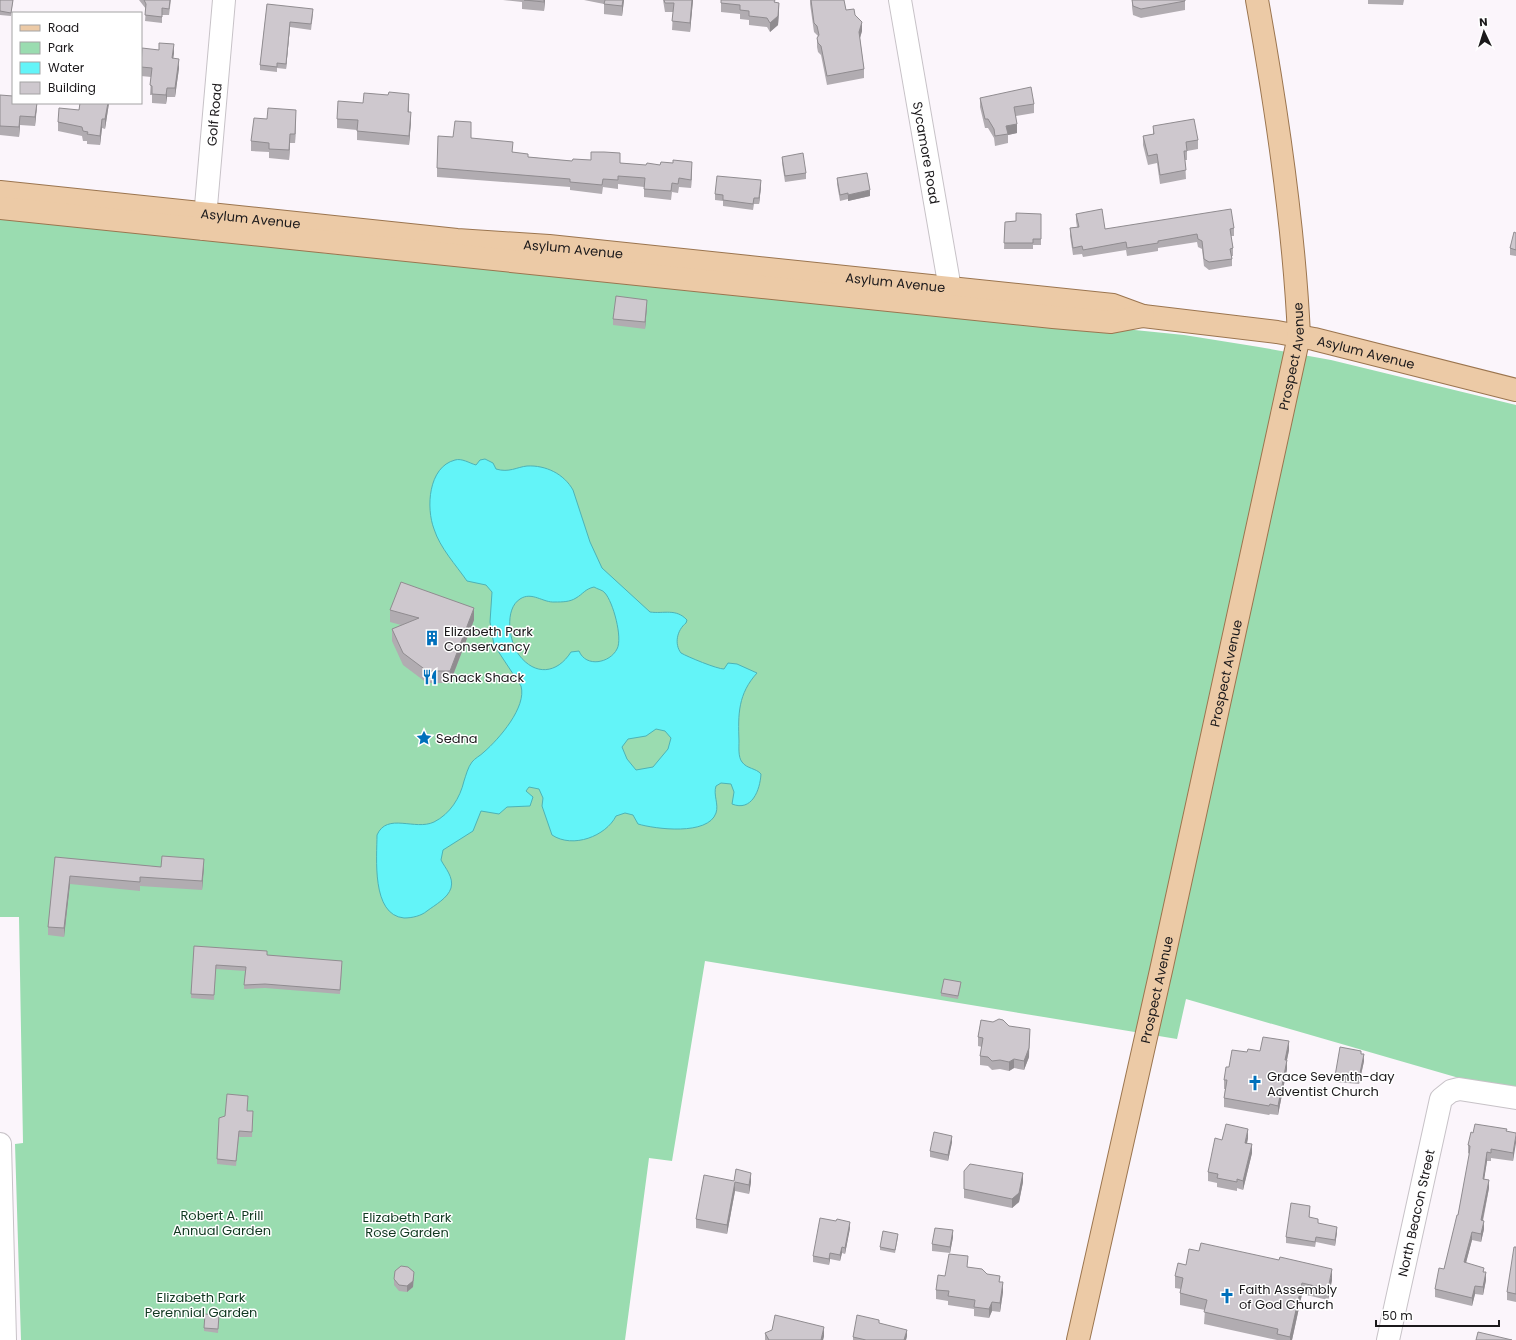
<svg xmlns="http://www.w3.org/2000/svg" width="1516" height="1340" font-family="Poppins,sans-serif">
<rect width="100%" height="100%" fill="#fbf5fb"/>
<polygon fill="#9adcb0" points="0,214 291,244 322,253 365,257 411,256 502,267 522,273 973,320 996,316 1184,335 1259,347 1331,360 1516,405 1516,1088 1459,1078 1186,999 1177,1039 705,961 672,1161 649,1158 625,1340 21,1340 15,1144 23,1143 19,917 0,917"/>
<path fill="#63f4f8" stroke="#4db2b6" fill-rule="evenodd" d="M485,459L493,463L496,469C509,473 517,467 527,466C546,465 564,474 573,490L590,542L602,568L650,612C664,614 676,608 687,620L686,623C677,630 674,644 681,653C688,657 717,669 724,669L728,663L737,664L757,673C738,694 738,714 739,741C739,747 738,757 742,762C747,769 756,768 761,774C760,790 752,812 732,804L734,792L731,784L721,783L716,786C713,795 719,804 716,813C708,836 655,829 638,824L633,815L625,813L616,816C606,836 573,849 552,835L542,806L543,798L539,789L529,787L526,791L533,797L530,806L507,807L499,814L481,811L473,831L443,850L441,860C445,868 454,877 451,888C448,898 435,905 427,911C421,916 412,918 404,918C371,915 377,857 377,835C387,812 415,831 434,822C450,814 460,798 464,781C466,775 468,767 472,762C475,758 480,756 484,752C499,739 527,707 521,686L494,645L490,622L492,592L486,585L467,581C456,565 440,548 434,529C426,508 428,467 455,460C462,458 469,463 476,465L480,460ZM594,587C597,589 603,590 605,593C613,602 623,638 617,649C610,663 586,668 579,651L571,652C557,674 535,676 519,655C509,642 504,609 520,599C532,591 543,603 555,602C562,602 570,602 576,598C583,594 585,589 594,587ZM656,729L665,731L671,738L668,749L653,767L636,770L627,759L622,747L628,739L646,736Z"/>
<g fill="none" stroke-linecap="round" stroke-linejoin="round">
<defs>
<g id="minor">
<path id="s1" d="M900,0L953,306"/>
<path id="s2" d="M204,229L224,0"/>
<polyline points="0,1144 5,1340"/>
<path id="s3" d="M1388,1340L1441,1099L1451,1091L1459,1089L1516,1098"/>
</g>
<g id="major">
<path id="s4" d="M0,192L457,240L549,246L1113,305L1143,316L1277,332L1314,339L1516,390"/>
<polyline points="0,208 1053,317 1111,322 1143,316"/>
<path id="s5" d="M1078,1340L1162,966L1299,336C1294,224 1277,111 1257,0"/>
</g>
</defs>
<use href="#minor" stroke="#c7c2c7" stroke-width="24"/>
<use href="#major" stroke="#9b754f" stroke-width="24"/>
<use href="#minor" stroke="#fff" stroke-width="22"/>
<use href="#major" stroke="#eccaa6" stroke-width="22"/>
</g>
<g fill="#b1acb1">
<polygon points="0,0 13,0 11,16 0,15"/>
<polygon points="139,0 171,0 169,15 162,15 162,23 145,21 146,9"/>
<polygon points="503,0 545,0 544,11 522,9 522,2"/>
<polygon points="584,0 624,0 622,16 604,14 604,4"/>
<polygon points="663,0 693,0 690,32 672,30 673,12 665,12"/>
<polygon points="810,0 844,0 846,10 855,15 862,31 860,38 864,69 864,78 827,85 821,55 818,52 817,47 817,38 818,36 814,32 810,4"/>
<polygon points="1132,0 1185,0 1185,10 1141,18 1133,15 1132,7"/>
<polygon points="1368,0 1404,0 1403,5 1368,4"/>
<polygon points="775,2 779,12 778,25 770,32 767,27 749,25 749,20 740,19 740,14 721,12 721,3"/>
<polygon points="267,4 313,14 311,30 290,27 286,69 277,68 277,72 260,70 260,65"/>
<polygon points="174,53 173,58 179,68 175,97 167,97 166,104 152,103 152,95 150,95 151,77 141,76 141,59"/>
<polygon points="0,95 37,103 35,126 20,125 19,137 0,135"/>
<polygon points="980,98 1034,104 1034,113 1016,116 1017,133 1008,135 1008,143 995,146 994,138 988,128 985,128 980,107"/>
<polygon points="80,103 109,103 105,129 102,128 100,145 87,144 87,141 83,141 82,136 58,131 58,122 79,110"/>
<polygon points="363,103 409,103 409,112 411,121 409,145 357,140 357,130 337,128 337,119"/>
<polygon points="267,119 296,119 295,143 290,143 289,160 269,158 269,152 251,151 251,141"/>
<polygon points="1153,126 1198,140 1198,149 1187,151 1187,160 1185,160 1186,179 1160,184 1157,163 1148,165 1143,145 1143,136 1153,134"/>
<polygon points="453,137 471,138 528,157 572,161 620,163 692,170 691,188 679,187 678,193 672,192 671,200 644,197 644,187 618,184 618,189 603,187 602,194 570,190 570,187 437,177 437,168"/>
<polygon points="782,157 806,173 806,179 785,182 782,163"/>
<polygon points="837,178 870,196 848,201 848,199 840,201 837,184"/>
<polygon points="761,187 759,204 754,204 753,210 723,206 723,201 715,200 715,194"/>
<polygon points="1041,214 1041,245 1033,245 1033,249 1004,249 1005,222 1016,221"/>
<polygon points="1076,214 1105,229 1234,228 1234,236 1231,236 1233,248 1233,256 1232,256 1232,266 1209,270 1204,266 1202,249 1198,247 1197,242 1158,248 1158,251 1127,256 1126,250 1083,257 1082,254 1073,255 1070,236 1070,228 1077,227 1076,221"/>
<polygon points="1516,233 1516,256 1510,255 1510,248"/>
<polygon points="647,306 645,329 613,325 613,319"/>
<polygon points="390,610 474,620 450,683 427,683 403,665 392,641 392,629 401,625 390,622"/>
<polygon points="55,857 161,867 204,867 202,890 140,886 140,891 70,884 64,937 48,935 48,927"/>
<polygon points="194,946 267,955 342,965 340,994 265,988 244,989 245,971 216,969 214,1000 191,998"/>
<polygon points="961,985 958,999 941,996 941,993"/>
<polygon points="981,1020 1029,1057 1024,1070 1014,1068 1009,1071 1000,1069 992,1070 988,1066 980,1065 980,1056 982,1047 978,1046 978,1037"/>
<polygon points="1289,1050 1287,1060 1287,1069 1278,1115 1270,1114 1269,1115 1224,1107 1224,1098 1225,1089 1224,1089 1224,1080 1229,1067 1247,1052 1260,1051"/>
<polygon points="1361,1054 1364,1061 1359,1084 1335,1082 1335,1076"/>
<polygon points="248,1111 253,1116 252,1137 239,1137 236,1166 217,1164 217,1159"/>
<polygon points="1507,1132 1516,1133 1513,1161 1491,1158 1491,1161 1487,1161 1484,1179 1489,1188 1483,1221 1484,1229 1481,1242 1472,1240 1466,1263 1484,1272 1486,1280 1483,1295 1475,1294 1472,1306 1435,1297 1435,1289 1444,1269 1458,1215 1470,1154 1468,1153 1468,1145 1473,1133"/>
<polygon points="1248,1138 1247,1143 1252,1153 1243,1190 1237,1188 1237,1191 1217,1187 1217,1183 1208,1181 1208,1172 1222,1140"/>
<polygon points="952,1142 948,1161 930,1157 930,1151"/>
<polygon points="964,1171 1023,1182 1019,1202 1012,1208 964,1198"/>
<polygon points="734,1181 751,1182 749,1194 735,1191 727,1234 696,1228 696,1219"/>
<polygon points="1310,1211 1309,1218 1318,1223 1337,1232 1335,1246 1316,1242 1315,1247 1286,1243 1286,1237"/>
<polygon points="850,1228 845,1254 842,1253 840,1261 830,1259 829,1265 813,1262 813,1256"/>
<polygon points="898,1237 895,1253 880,1250 880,1247"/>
<polygon points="953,1237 950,1253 932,1251 932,1244"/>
<polygon points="1516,1247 1516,1302 1507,1300 1507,1292"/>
<polygon points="1186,1265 1332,1280 1328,1300 1302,1294 1292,1340 1277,1340 1204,1324 1205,1310 1180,1305 1180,1293 1181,1289 1175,1288 1175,1276"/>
<polygon points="968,1267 987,1274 1000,1282 1003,1292 1000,1312 992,1311 989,1318 974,1316 974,1309 948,1305 948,1301 936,1299 936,1290 945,1276"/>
<polygon points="414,1278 413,1287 407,1292 399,1291 394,1285 394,1279"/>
<polygon points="219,1315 218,1333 204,1331 204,1328"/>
<polygon points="879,1324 907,1336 906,1340 853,1340 853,1337"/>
<polygon points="765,1333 824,1336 823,1340 765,1340"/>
</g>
<g fill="#908c90">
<polygon points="544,0 545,0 544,11"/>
<polygon points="623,0 624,0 622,16 622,6"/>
<polygon points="692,0 693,0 690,32 690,23"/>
<polygon points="779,3 779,12 778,25 770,32 770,23"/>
<polygon points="290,22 290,27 286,69 286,64"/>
<polygon points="862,22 862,31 859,41 859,32"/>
<polygon points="174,44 174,53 172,67 172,58"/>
<polygon points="179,59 179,68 175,97 175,88"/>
<polygon points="167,88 167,97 166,104 166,95"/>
<polygon points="409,94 409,103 408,121 408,112"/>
<polygon points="37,103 37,107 35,126 35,117"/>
<polygon points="108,103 109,103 105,129 105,119"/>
<polygon points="296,110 296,119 295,143 295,134"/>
<polygon points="411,112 411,121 409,145 409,136"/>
<polygon points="20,116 20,125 19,137 19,127"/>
<polygon points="102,119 102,128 100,145 100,136"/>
<polygon points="1017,124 1017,133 1008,135 1006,126"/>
<polygon points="290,134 290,143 289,160 289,150"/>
<polygon points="692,162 692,170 691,188 691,180"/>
<polygon points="761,180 761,187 759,204 759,198"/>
<polygon points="870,190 870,196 848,201 848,195"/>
<polygon points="647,300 647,306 645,329 645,322"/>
<polygon points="474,608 474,620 450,683 450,671"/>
<polygon points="204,859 204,867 202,890 202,881"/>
<polygon points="70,876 70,884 64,937 64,928"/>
<polygon points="1030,1029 1029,1057 1024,1070 1024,1061"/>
<polygon points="1289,1041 1289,1050 1285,1069 1285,1060"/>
<polygon points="1364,1054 1364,1061 1359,1084 1359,1078"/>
<polygon points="1014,1059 1014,1068 1009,1071 1009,1062"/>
<polygon points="1287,1060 1287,1069 1278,1115 1278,1106"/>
<polygon points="1248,1129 1248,1138 1245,1152 1245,1143"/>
<polygon points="1516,1135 1516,1143 1513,1161 1513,1153"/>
<polygon points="952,1136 952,1142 948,1161 948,1155"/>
<polygon points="1252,1144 1252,1153 1243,1190 1243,1181"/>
<polygon points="1487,1152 1487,1161 1483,1187 1483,1179"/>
<polygon points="751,1173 751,1182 749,1194 749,1185"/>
<polygon points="1023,1173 1023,1182 1019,1202 1012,1208 1012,1199"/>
<polygon points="1489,1180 1489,1188 1481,1228 1481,1220"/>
<polygon points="735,1182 735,1191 727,1234 727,1225"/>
<polygon points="1484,1221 1484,1229 1481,1242 1481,1234"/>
<polygon points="850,1222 850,1228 845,1254 845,1248"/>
<polygon points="1337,1227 1337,1232 1335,1246 1335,1240"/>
<polygon points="953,1230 953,1237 950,1253 950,1247"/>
<polygon points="1472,1232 1472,1240 1464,1270 1464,1262"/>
<polygon points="842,1247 842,1253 840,1261 840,1255"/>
<polygon points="830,1253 830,1259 829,1265 829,1259"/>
<polygon points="1332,1269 1332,1280 1328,1300 1328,1289"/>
<polygon points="414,1272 413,1287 407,1292 407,1286"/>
<polygon points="1486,1272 1486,1280 1483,1295 1483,1287"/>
<polygon points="1003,1282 1003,1292 1000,1312 1000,1303"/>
<polygon points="1302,1283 1302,1294 1292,1340 1290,1340 1290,1337"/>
<polygon points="1475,1286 1475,1294 1472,1306 1472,1298"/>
<polygon points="992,1302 992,1311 989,1318 989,1309"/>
<polygon points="824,1327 824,1336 823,1340 821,1340"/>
<polygon points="907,1330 907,1336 906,1340 904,1340"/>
</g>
<g fill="#cec8ce" stroke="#908c90">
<polygon points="0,0 13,0 11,13 0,11"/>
<polygon points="144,0 170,0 169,9 162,8 162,17 145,15 146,4"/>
<polygon points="524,0 544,0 544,2"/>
<polygon points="605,0 623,0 622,6 604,4"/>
<polygon points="664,0 692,0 690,23 672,21 674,3 665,3"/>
<polygon points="721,0 775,0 774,2 779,3 778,16 770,23 767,18 749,16 749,11 740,10 740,5 721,3"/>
<polygon points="811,0 844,0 846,10 854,9 855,15 862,22 859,32 864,69 827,76 821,46 818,43 817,38 819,35 817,26 814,23"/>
<polygon points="1132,0 1185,0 1185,1 1141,9 1133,6"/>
<polygon points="267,4 313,9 311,24 290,22 286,64 277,63 277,67 260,65"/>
<polygon points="159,43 174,44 172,58 179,59 175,88 167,88 166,95 152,94 152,86 150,85 152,68 141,67 142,48 159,50"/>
<polygon points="1031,87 1034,104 1014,107 1017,124 1006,126 1008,134 995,136 994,129 988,119 985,119 980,98"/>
<polygon points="389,92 409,94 408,112 411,112 409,136 357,131 358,120 337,119 338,101 363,103 364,93 388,95"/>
<polygon points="0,95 13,96 13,103 37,103 35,117 20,116 19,127 0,126"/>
<polygon points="80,103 108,103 105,119 102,119 100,136 87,134 88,132 83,131 82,127 58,122 59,108 79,110"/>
<polygon points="268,108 296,110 295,134 290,134 289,150 269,149 269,143 251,141 254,118 267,119"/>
<polygon points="1194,119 1198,140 1186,142 1187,151 1184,151 1186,170 1160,175 1157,154 1148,156 1143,136 1154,134 1153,126"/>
<polygon points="455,121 471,122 471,138 513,142 512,152 528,154 528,157 572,161 573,159 591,160 591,152 604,152 620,153 620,163 646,165 647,163 660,165 661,162 673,163 673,160 692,162 691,180 679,178 678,184 672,183 671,191 644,189 645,178 618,176 618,180 603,179 602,185 570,182 570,179 437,168 438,136 453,137"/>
<polygon points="803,153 806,173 785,176 782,157"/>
<polygon points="867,173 870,190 848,195 848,193 840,195 837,178"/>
<polygon points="717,176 761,180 759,198 754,198 753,204 723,200 723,195 715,194"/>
<polygon points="1102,209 1105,229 1231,209 1234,228 1230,229 1233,248 1230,249 1232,259 1209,262 1204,259 1202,241 1198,239 1197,234 1158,241 1158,243 1127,248 1126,242 1083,250 1082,246 1073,248 1070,228 1079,227 1076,214"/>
<polygon points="1016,213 1041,214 1041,239 1033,239 1033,243 1004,243 1005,222 1016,221"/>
<polygon points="1514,232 1516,233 1516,250 1510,248"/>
<polygon points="616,296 647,300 645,322 613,319"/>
<polygon points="401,582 474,608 450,671 427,671 403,653 392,629 419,618 390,610"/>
<polygon points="162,856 204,859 202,881 140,877 140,882 70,876 64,928 48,927 55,857 161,867"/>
<polygon points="194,946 267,951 267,955 342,961 340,990 265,984 244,985 246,967 216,965 214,995 191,994"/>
<polygon points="944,979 961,982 958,996 941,993"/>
<polygon points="999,1019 1003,1020 1009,1026 1030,1029 1029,1048 1024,1061 1014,1059 1009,1062 1000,1060 992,1061 988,1057 980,1056 983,1038 978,1037 981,1020 993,1022"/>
<polygon points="1263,1037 1289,1041 1285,1060 1287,1060 1278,1106 1270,1104 1269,1106 1224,1098 1227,1080 1224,1080 1226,1067 1229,1067 1232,1050 1247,1052 1248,1049 1260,1051"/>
<polygon points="1340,1047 1361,1051 1361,1054 1364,1054 1359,1078 1335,1076"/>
<polygon points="227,1094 248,1096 247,1111 253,1111 252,1132 239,1131 236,1161 217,1159 219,1118 225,1116"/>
<polygon points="1226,1124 1248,1129 1245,1143 1252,1144 1243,1181 1237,1179 1237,1182 1217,1178 1218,1174 1208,1172 1215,1138 1222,1140"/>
<polygon points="1475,1124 1507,1129 1506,1131 1516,1133 1516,1135 1513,1153 1491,1149 1491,1153 1487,1152 1483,1179 1489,1180 1481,1220 1484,1221 1481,1234 1472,1232 1464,1262 1484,1268 1483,1272 1486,1272 1483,1287 1475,1286 1472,1298 1435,1289 1439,1268 1444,1269 1457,1215 1458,1215 1469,1155 1470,1146 1468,1145 1471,1132 1473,1133"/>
<polygon points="934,1132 952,1136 948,1155 930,1151"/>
<polygon points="970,1164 1023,1173 1019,1193 1012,1199 964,1189 964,1171"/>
<polygon points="736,1169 751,1173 749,1185 735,1182 727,1225 696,1219 704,1175 734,1181"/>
<polygon points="1291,1203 1310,1206 1309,1217 1318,1219 1318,1223 1337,1227 1335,1240 1316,1237 1315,1242 1286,1237"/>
<polygon points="820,1218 836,1221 837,1219 850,1222 845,1248 842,1247 840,1255 830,1253 829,1259 813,1256"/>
<polygon points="935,1228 953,1230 950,1247 932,1244"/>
<polygon points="883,1231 898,1234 895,1250 880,1247"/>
<polygon points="1201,1243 1279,1260 1280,1257 1332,1269 1328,1289 1302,1283 1290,1337 1277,1334 1278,1329 1204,1312 1207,1300 1180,1293 1183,1278 1175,1276 1178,1263 1186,1265 1189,1249 1199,1251"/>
<polygon points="1514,1247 1516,1247 1516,1294 1507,1292"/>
<polygon points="949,1254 968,1256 967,1267 982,1269 987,1274 1000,1276 999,1282 1003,1282 1000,1303 992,1302 989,1309 974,1307 975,1300 948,1296 949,1291 936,1290 938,1275 945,1276"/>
<polygon points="401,1266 408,1267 414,1272 413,1281 407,1286 399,1285 394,1279 395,1271"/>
<polygon points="205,1314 219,1315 218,1329 204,1328"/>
<polygon points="775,1315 824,1327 821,1340 769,1340 765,1333 772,1330"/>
<polygon points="857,1315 879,1320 879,1323 907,1330 904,1340 866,1340 853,1337"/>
<polygon points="1478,1332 1512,1340 1476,1340"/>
</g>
<defs>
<symbol id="building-bare" viewBox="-9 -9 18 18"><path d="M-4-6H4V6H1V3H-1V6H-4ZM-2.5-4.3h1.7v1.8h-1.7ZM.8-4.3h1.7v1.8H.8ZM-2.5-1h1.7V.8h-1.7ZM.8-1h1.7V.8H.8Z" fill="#0070bb" stroke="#fff" stroke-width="2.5" paint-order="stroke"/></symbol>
<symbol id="restaurant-bare" viewBox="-9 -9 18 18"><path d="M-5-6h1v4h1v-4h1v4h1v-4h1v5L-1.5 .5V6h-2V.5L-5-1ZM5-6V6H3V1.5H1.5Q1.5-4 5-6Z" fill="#0070bb" stroke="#fff" stroke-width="2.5" paint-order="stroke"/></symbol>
<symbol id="sight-bare" viewBox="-9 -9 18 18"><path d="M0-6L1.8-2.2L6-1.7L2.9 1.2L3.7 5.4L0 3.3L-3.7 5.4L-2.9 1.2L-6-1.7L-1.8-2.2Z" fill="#0070bb" stroke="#fff" stroke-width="2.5" paint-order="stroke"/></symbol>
<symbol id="church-bare" viewBox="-9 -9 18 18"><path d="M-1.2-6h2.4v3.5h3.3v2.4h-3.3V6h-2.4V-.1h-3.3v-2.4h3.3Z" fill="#0070bb" stroke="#fff" stroke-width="2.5" paint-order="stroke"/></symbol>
</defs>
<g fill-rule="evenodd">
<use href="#building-bare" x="421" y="627" width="22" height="22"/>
<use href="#restaurant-bare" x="419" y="666" width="22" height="22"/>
<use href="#sight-bare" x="413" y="727" width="22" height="22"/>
<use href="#church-bare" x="1244" y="1072" width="22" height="22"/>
<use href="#church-bare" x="1216" y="1285" width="22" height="22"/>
</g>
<g text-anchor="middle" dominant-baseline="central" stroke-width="3" stroke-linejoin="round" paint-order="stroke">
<g font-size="13" fill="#1b191b" stroke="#fff">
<text stroke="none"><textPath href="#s2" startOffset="115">Golf Road</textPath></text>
<text stroke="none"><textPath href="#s1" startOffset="155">Sycamore Road</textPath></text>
<text stroke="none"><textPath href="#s4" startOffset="252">Asylum Avenue</textPath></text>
<text stroke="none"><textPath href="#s4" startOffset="576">Asylum Avenue</textPath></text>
<text stroke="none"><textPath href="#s4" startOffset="900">Asylum Avenue</textPath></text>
<text stroke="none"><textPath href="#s4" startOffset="1377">Asylum Avenue</textPath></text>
<text stroke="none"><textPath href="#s5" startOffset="1007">Prospect Avenue</textPath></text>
<text stroke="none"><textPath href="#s5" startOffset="683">Prospect Avenue</textPath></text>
<text stroke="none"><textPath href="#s5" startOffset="359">Prospect Avenue</textPath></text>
<text stroke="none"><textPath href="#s3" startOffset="130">North Beacon Street</textPath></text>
</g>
<g font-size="13" fill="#1b191b" stroke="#fff" text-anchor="start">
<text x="444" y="631">Elizabeth Park<tspan x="444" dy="15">Conservancy</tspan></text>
<text x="442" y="677">Snack Shack</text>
<text x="436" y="738">Sedna</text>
<text x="1267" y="1076">Grace Seventh-day<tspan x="1267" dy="15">Adventist Church</tspan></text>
<text x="1239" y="1289">Faith Assembly<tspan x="1239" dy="15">of God Church</tspan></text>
</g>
<g font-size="13" fill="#113821" stroke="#fff">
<text x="222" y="1215">Robert A. Prill<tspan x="222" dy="15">Annual Garden</tspan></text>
<text x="407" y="1217">Elizabeth Park<tspan x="407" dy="15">Rose Garden</tspan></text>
<text x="201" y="1297">Elizabeth Park<tspan x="201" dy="15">Perennial Garden</tspan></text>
</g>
</g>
<rect x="12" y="12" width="130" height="92" fill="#ffffff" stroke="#a4a3a4"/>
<rect x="20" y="25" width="20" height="6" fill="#eccaa6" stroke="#a4a3a4"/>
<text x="48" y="32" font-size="12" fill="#1b191b">Road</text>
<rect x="20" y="42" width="20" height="12" fill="#9adcb0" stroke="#a4a3a4"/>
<text x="48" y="52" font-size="12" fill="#1b191b">Park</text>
<rect x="20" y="62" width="20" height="12" fill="#63f4f8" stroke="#a4a3a4"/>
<text x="48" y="72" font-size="12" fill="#1b191b">Water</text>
<rect x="20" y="82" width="20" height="12" fill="#cec8ce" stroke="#a4a3a4"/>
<text x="48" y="92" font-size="12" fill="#1b191b">Building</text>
<g transform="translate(1484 32) rotate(356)" stroke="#ffffff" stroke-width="3" paint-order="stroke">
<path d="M0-3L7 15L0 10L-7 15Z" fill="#1b191b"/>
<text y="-6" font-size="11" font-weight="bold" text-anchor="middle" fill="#1b191b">N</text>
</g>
<path d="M1376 1320v6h123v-6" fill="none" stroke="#1b191b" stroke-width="2"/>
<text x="1382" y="1320" font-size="12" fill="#1b191b" stroke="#ffffff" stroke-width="3" paint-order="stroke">50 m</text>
</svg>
